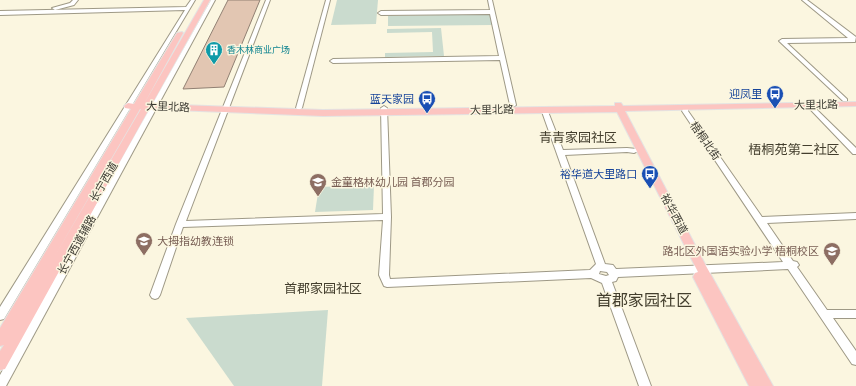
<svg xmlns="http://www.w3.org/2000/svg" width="856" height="386" font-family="'Source Serif 4','Noto Sans SC',serif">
<rect width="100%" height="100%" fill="#fbf6e0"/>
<g fill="#cadbce">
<polygon points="337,0 378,0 376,24 331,25"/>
<polygon points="491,14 493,25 388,26 388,16"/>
<polygon points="441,28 444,56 385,57 385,53 433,52 432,32 387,33 387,29"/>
<polygon points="374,185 373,210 315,212 319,187"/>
<polygon points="328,310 322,386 234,386 186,318"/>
</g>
<polygon fill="#e2c6b2" stroke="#918073" points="228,0 260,0 224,87 183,89"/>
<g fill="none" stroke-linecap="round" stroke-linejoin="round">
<defs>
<g id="minor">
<polygon points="73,0 78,0 74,5 55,10 52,8 70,3"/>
<polygon points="191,0 195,0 4,319 0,320 0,307 185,10 0,15 0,11 186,7"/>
<polygon points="211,0 215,0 6,386 0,386 0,375"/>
<path d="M266,0H270L186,221L383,214L381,108L384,106L387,108L391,217L389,275L390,279L590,270L596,264L541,109L544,107L547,109L563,150L627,148L637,149L638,151L634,153L627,152L565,155L605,264L613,265L616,269L783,262L682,111L684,107H688V111L762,217L856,213V219L767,223L793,261L797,262L799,265L797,267L827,310H856V318H833L856,351V365L852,364L788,269L618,277L616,281L612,282L651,386H639L602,283L591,278L387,287L384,286L379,275L383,220L183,227L160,295L158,298L155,299L152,298L150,295L176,224ZM600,271L607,272L609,275L606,276L599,274Z"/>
<polygon points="326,0 330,0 302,108 299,110 296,108"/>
<polygon points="488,0 492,0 516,105 515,106 511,106 510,105 500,60 333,63 330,61 333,59 499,56 490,14 381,15 378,13 381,11 490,10"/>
<polygon points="802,0 807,0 856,37 855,42 787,43 847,99 847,101 843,101 779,41 782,39 848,38"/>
<polygon points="810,104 812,105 856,148 856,154 853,154 808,107 807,106"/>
</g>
<path id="major" d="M204,0H210L152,104L323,110L615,106V103H621L623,106L856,102V106L625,111L706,266L773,386H749L693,277L695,273L698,272L617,112L323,116L149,109L5,369L0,370V351L4,345L0,346V328L131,109L125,108L124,106L128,103L134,104L177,33L182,32L183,33L144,104ZM140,109H141L53,259Z"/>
</defs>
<use href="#minor" stroke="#9e9986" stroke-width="2"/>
<use href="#major" stroke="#e4e3e2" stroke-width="2"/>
<use href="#minor" fill="#fff" fill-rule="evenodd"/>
<use href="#major" fill="#fcc5c1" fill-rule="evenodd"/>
</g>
<defs>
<symbol id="building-pin" viewBox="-11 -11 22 30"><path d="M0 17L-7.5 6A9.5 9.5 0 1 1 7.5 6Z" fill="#0f9aa8" stroke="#fbf6e0"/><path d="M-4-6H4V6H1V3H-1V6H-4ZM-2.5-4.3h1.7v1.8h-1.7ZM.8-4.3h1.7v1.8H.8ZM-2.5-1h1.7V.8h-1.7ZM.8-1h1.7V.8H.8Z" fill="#fff"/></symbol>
<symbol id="bus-pin" viewBox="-11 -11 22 30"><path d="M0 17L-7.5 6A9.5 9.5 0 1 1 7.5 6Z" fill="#1a4fb4" stroke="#fbf6e0"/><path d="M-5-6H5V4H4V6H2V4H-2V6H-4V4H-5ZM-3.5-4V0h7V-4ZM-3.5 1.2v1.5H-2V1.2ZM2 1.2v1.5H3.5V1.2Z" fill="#fff"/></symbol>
<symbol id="school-pin" viewBox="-11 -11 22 30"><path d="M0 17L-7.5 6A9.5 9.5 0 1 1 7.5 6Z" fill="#8d6e63" stroke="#fbf6e0"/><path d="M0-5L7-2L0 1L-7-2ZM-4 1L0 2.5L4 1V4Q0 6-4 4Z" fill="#fff"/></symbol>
</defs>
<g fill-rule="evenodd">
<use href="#building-pin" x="204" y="40" width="20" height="27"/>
<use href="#bus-pin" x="765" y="84" width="20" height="27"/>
<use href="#bus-pin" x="417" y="89" width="20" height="27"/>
<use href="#bus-pin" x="640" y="164" width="20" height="27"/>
<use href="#school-pin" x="308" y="172" width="20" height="27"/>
<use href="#school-pin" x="134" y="231" width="20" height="27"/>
<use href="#school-pin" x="822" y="241" width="20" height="27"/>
</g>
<g text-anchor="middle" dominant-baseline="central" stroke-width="3" stroke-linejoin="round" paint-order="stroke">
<g font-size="9" fill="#0d838f" stroke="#fbf6e0" text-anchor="start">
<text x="227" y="50">香木林商业广场</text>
</g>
<g font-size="11" fill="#164399" stroke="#fbf6e0" text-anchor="end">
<text x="762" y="94">迎凤里</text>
<text x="414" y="99">蓝天家园</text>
<text x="637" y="174">裕华道大里路口</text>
</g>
<g font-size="11" fill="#3c3a32" stroke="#fbf6e0">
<text transform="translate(816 105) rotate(-1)">大里北路</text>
<text transform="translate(168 107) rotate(2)">大里北路</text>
<text transform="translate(492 110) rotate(-1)">大里北路</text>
<text transform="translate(705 141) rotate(55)">梧桐北街</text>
<text transform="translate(104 182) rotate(-60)">长宁西道</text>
<text transform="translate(674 214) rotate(62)">裕华西道</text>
<text transform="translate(77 245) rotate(-61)">长宁西道辅路</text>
</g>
<g font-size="11" fill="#785e54" stroke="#fbf6e0" text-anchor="start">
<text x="331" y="182">金童格林幼儿园 首郡分园</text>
<text x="157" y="241">大拇指幼教连锁</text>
<text x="819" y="251" text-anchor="end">路北区外国语实验小学 梧桐校区</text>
</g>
<g font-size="13" fill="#433e2d" stroke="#fbf6e0">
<text x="578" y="137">青青家园社区</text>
<text x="794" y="149">梧桐苑第二社区</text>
<text x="323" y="288">首郡家园社区</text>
</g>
<g font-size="16" fill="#433e2d" stroke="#fbf6e0">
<text x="644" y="300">首郡家园社区</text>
</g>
</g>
</svg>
